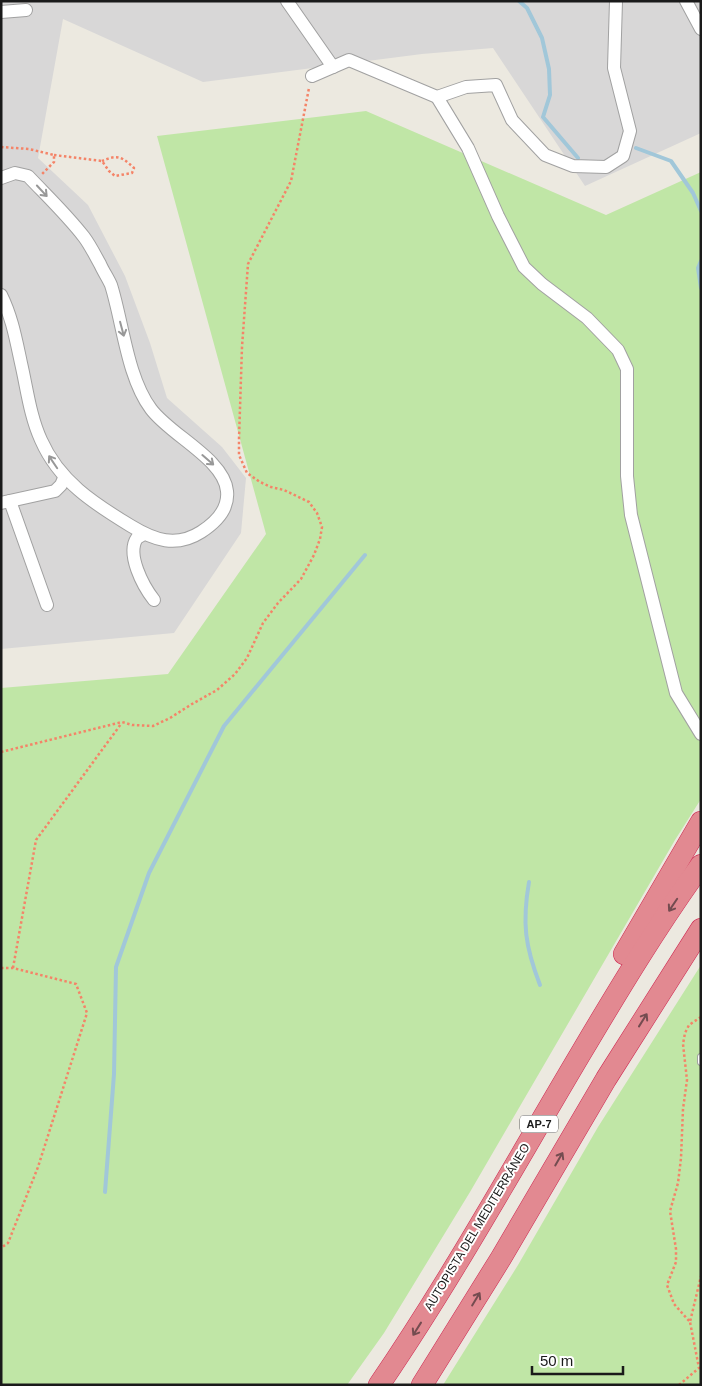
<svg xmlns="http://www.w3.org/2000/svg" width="702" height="1386" font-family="Helvetica,sans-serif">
<rect width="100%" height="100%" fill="#ece9e0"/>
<polygon fill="#d8d7d7" points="1,1 701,1 701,133 585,186 493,48 422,54 203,82 63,19 38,158 88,205 125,276 150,343 167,398 222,447 246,478 241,533 174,633 1,649"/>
<g fill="#c0e6a6">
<polygon points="366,111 606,215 701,172 701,799 675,840 470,1192 384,1333 347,1385 1,1385 1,688 168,674 266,534 157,136"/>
<polygon points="701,965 701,1385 443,1385 518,1265 598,1127"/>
</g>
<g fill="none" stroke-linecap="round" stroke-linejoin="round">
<g stroke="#a1c7d9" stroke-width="4">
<polyline points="519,1 527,8 542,38 549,69 550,95 543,117 578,158"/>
<polyline points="636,148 671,161 693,193 701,211"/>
<polyline points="701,261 698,268 701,288"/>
<path d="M529,882C522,923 525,946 540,985"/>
<polyline points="105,1192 114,1074 116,967 149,873 224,726 365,555"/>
</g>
<defs>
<polyline id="service" points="701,1057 701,1062"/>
<g id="minor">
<polyline points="287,1 333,67"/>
<polyline points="686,1 701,29"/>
<polyline points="1,12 26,10"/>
<polyline points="312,76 349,60 437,97 466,87 496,85 512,120 545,155 573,166 606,167 623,156 630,131 614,68 616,1"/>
<polyline points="437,97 468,148 498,216 524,267 542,284 587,318 618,350 627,369 627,476 631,515 676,693 701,734"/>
<path d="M1,178L15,173L28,176C47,196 67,215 84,237C90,245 95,255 100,264C103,271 108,278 111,285C123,323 127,377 151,409C170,435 224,459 227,491C229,509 215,523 201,532C176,548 154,540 131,526C93,503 59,481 41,440C30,416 27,389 21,363C16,340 12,317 1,295"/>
<polyline points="10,501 47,605"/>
<polyline points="1,503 55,491 61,485 64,478"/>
<path d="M144,534L137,538C126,554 143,586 154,600"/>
</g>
<g id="motorway">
<polyline points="624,954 701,822"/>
<path d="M379,1385C452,1278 515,1164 581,1053C619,989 657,926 701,865"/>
<polyline points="422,1385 501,1258 606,1079 701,929"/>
</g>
</defs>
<use href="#service" stroke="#a1a1a1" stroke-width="8"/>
<use href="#minor" stroke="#a1a1a1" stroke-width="14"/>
<use href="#motorway" stroke="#ce2952" stroke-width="22"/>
<g stroke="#f48468" stroke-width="2.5" stroke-dasharray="2.5 2.5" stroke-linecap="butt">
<polyline points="1,147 29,149 54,155 54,162 42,174"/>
<path d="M54,155L102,161L109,171L115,176L132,173L134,168C122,157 118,154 102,161"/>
<polyline points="1,752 122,722 132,725 153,726 170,718 192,704 217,690 235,674 247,658 263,623 278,603 301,579 314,555 320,539 322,527 317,513 309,502 284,490 271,487 260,482 247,473 239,455 239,439 242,347 248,264 291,181 309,88"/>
<polyline points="1,968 13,968 76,984 87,1013 38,1167 8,1243 1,1248"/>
<polyline points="13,968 36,840 121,724"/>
<polyline points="701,1017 689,1025 685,1033 683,1044 687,1080 683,1109 681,1158 678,1183 670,1211 676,1249 676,1262 667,1285 674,1304 690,1322 701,1276"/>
<polyline points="679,1385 699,1368 690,1322"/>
</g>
<use href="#service" stroke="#fff" stroke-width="6"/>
<use href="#minor" stroke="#fff" stroke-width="12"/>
<use href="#motorway" stroke="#e28991" stroke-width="21"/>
</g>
<defs><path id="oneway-shaft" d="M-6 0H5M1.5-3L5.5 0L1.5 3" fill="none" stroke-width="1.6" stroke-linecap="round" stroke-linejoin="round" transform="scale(1.25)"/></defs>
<g stroke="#989898">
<use href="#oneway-shaft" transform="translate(42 191) rotate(47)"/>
<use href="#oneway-shaft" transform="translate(122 329) rotate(75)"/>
<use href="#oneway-shaft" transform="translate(208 460) rotate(41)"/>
<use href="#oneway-shaft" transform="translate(53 462) rotate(-124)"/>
</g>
<g stroke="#744c50">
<use href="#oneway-shaft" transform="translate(673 905) rotate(124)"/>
<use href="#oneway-shaft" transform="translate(643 1020) rotate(-58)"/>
<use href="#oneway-shaft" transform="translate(559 1159) rotate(-60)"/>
<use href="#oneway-shaft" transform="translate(476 1299) rotate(-59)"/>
<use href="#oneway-shaft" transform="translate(417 1329) rotate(122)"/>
</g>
<g text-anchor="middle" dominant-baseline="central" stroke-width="4" stroke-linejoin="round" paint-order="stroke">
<rect fill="#fff" stroke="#5f5f5f" stroke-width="1" x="520" y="1115.5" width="38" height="17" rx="4"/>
<g font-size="11" font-weight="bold" fill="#1a1a1a">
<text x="539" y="1124">AP-7</text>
</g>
<g font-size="12" fill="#1a1a1a" stroke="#fff">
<text transform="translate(477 1227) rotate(-59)">AUTOPISTA DEL MEDITERRÁNEO</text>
</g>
</g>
<rect width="702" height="1386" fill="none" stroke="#1a1a1a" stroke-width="5"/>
<path d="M532 1366v8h91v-8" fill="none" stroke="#1a1a1a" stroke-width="2.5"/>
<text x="540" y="1366" font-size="15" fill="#1a1a1a" stroke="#ffffff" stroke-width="4" paint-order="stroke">50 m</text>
</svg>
